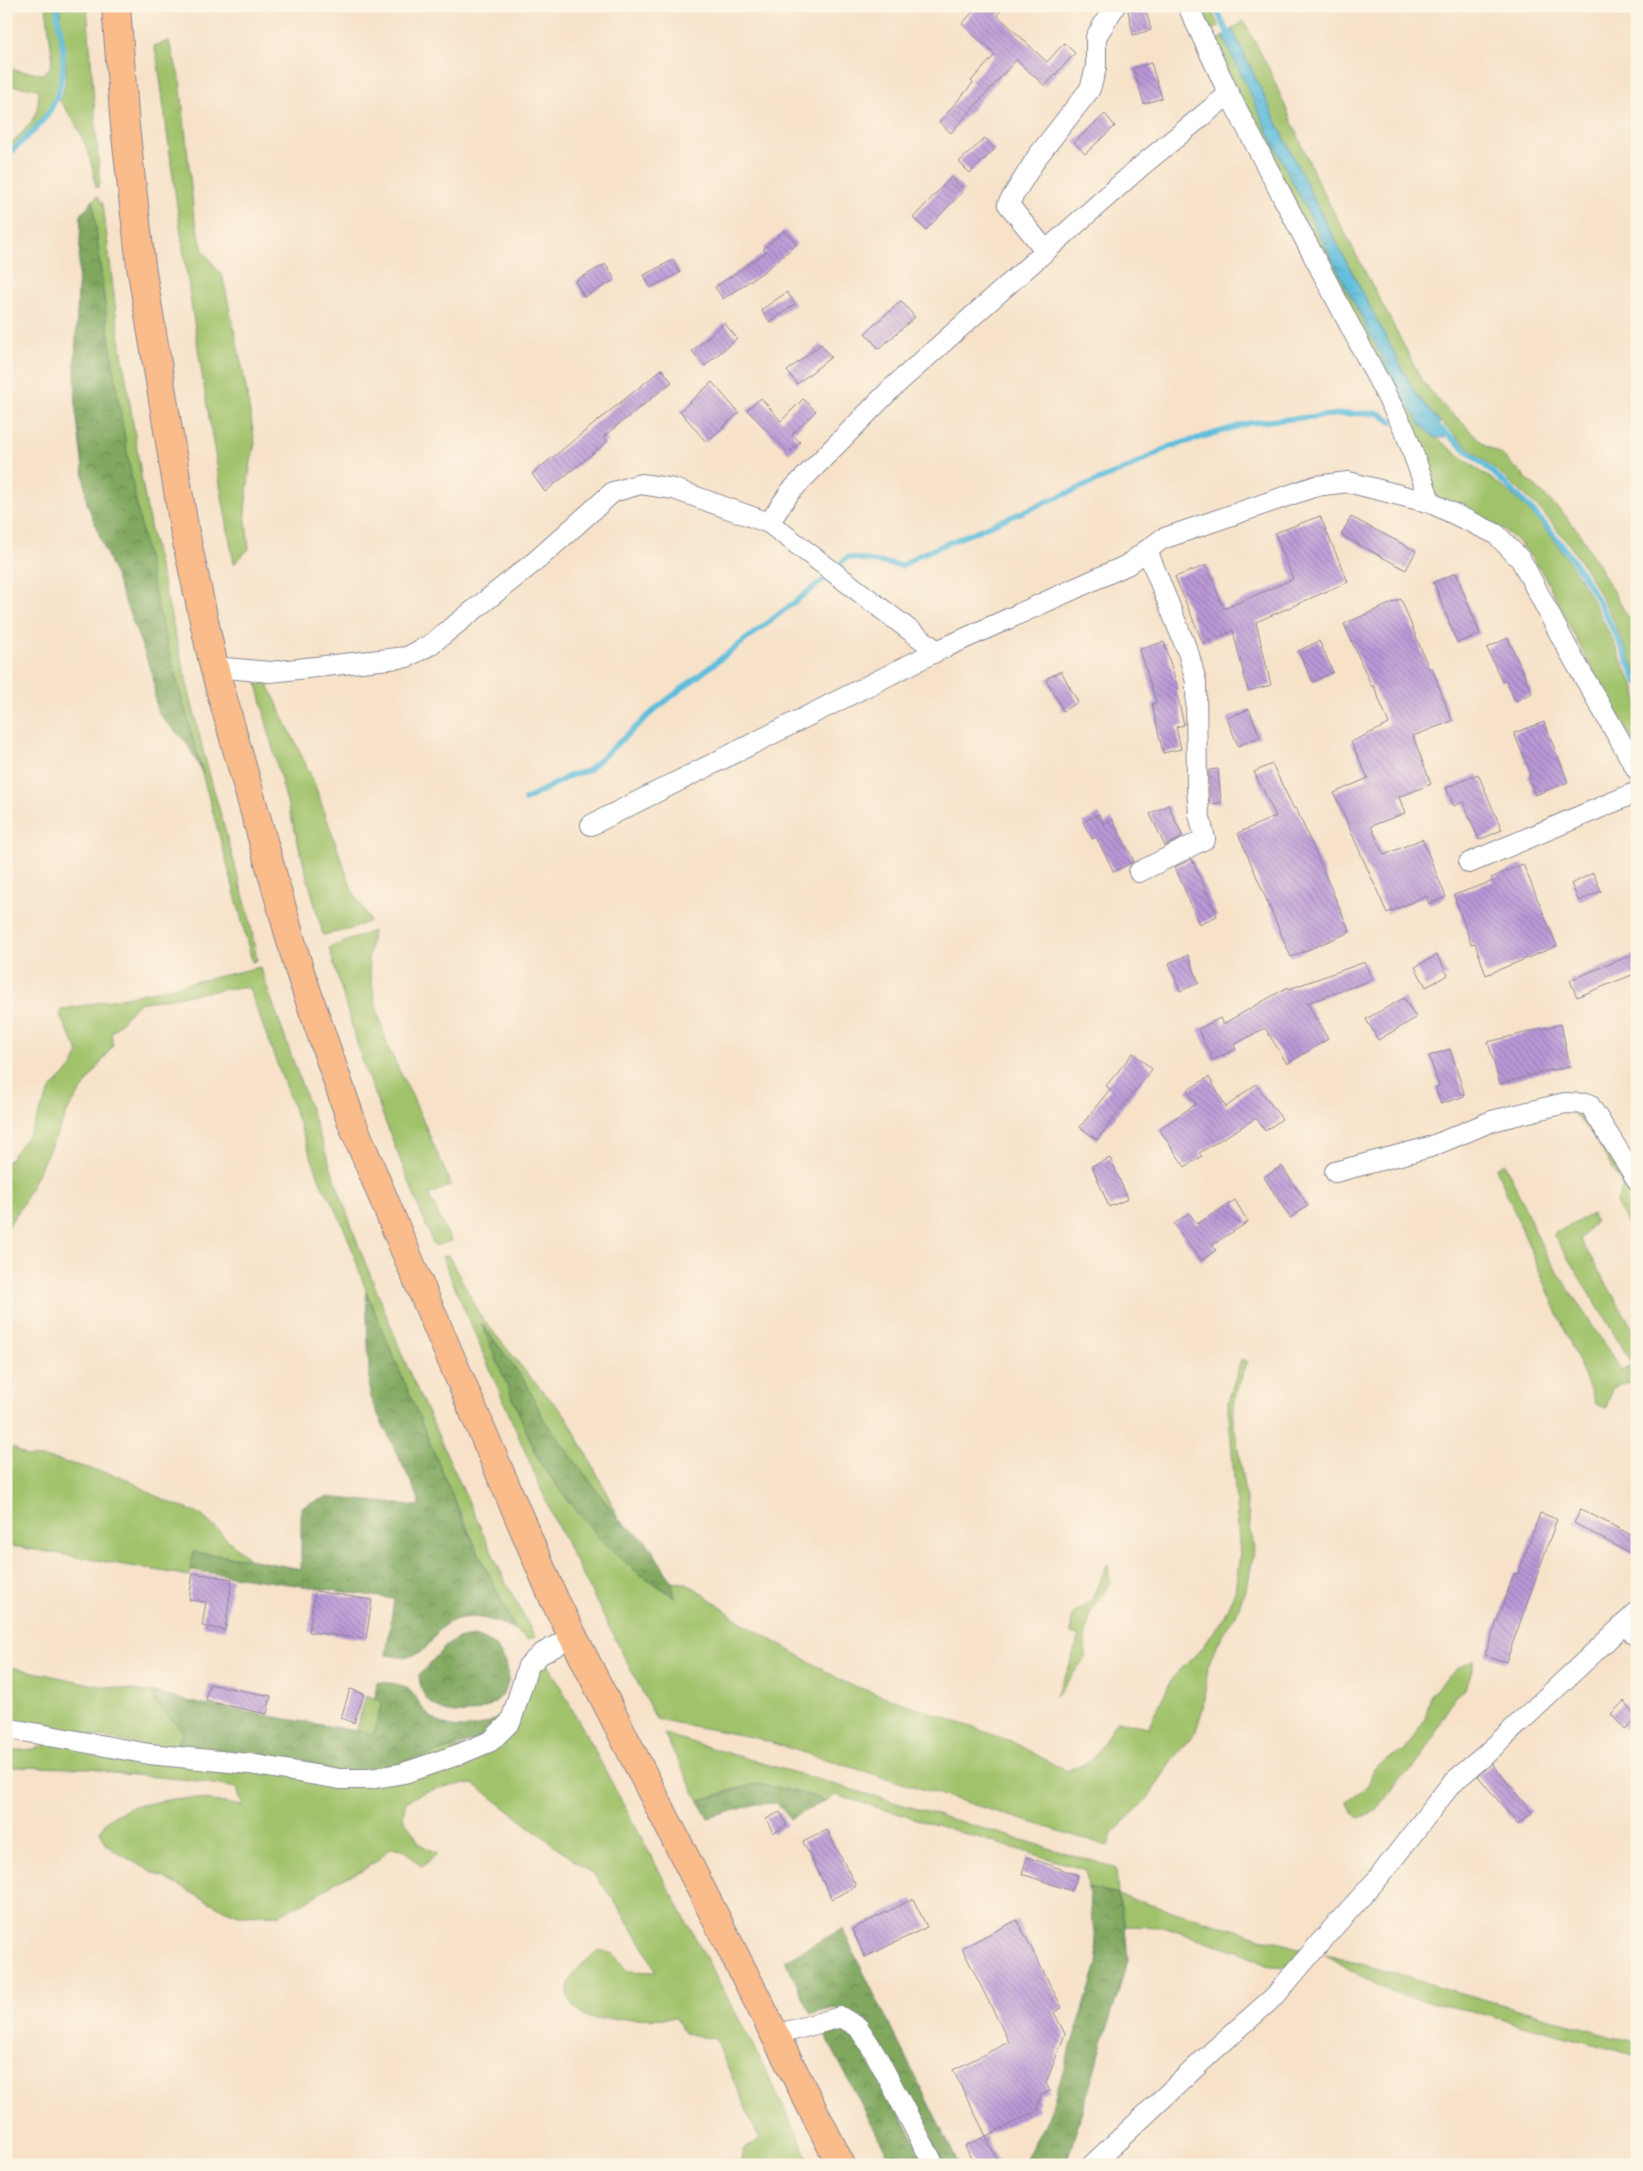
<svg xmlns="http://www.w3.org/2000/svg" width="1643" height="2171" font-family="'IM FELL Double Pica',serif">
<defs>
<pattern id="forest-crowns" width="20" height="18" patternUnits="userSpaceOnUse" patternTransform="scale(1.25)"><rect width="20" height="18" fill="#80a85f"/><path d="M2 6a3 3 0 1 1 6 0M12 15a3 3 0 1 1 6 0" fill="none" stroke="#688952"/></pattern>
<pattern id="water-ripples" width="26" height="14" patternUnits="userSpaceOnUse" patternTransform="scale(1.25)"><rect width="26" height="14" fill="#5ebddc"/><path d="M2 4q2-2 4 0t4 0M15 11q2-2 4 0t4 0" fill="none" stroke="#4d9ab6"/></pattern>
<pattern id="building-back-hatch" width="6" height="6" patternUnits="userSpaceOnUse" patternTransform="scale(1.25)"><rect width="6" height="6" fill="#bb98d7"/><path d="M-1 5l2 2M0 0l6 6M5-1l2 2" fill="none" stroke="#977cb2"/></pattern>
</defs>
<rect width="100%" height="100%" fill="#fcf5e5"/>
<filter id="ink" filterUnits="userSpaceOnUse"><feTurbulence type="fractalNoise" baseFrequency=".02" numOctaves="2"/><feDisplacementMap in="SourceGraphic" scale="10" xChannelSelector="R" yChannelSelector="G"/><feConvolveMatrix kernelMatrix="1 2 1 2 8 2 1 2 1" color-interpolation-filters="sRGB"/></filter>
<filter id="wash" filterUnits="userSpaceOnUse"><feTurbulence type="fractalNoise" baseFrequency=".0096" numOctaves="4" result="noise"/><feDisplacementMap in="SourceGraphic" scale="20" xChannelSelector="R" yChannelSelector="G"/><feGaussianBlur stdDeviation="1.12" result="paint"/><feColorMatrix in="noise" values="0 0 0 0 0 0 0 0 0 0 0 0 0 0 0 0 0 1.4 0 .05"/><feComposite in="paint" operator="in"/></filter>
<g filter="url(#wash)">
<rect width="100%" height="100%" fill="#f7e2c9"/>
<g fill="#a0c26b" stroke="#5e7864">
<path d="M46,6H55C55,22 61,37 61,52C63,103 42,122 6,153V148C26,129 41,119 38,89L6,85V69L42,74L51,67L52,55Z"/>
<path d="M60,6H87L100,185L96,188C92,156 80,125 59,100C75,77 59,32 60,6Z"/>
<polygon points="1196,6 1209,6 1219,26 1208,33"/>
<path d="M1244,21L1269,69L1317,180L1423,382L1448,411L1460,420L1486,446L1501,454L1563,513L1579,532L1628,617L1637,635V675C1613,616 1583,553 1537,507C1498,467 1448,438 1415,393L1314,200L1232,29Z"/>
<path d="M1223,36L1283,163L1409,407C1435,445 1478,466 1512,495C1560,535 1599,607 1623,664C1628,674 1635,685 1637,696C1640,712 1637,732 1637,749L1577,641L1544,575L1522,545L1503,529L1436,496L1213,43Z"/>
<path d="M169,41L180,80L194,216L203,250L223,278L244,376L255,443L250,467L245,510L249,549L234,564C204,397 179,230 158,62L154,46Z"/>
<path d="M97,196L103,204L116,313L142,482L152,536L203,751L249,916L257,960L252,962C223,838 183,716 154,591C125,462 106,331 93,200Z"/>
<polygon points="256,679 266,680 313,780 352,890 370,921 351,929 323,935 274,754"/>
<polygon points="373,931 368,960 375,1002 388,1048 414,1100 451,1185 429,1195 451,1241 434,1246 365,1070 329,948"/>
<path d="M260,967L359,1247L410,1374L505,1581L535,1637L528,1640L516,1631C470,1536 427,1441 387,1343C380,1326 372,1308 366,1290C353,1254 344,1218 322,1186L249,988H232L139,1003L111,1033L113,1045L70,1107L20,1209L6,1229V1164L30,1133L50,1090L72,1067L79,1053L61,1018V1010L150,992Z"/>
<polygon points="1570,1109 1588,1114 1637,1190 1637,1243 1616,1203 1623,1186 1595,1138"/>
<polygon points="1505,1163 1544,1251 1621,1370 1634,1366 1553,1234 1592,1214 1595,1222 1580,1239 1637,1336 1637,1380 1612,1388 1606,1408 1596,1404 1496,1168"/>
<polygon points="448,1255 482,1318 529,1376 566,1416 604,1487 618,1519 544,1420 526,1383 483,1325 539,1461 573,1507 602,1540 633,1569 674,1597 672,1582 685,1583 696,1589 741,1622 846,1683 1011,1741 1066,1771 1092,1760 1117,1721 1148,1727 1173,1677 1204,1646 1223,1618 1235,1591 1240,1554 1228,1402 1241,1359 1247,1363 1236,1392 1233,1418 1254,1550 1249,1578 1237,1613 1215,1648 1208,1666 1203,1708 1196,1731 1173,1759 1148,1798 1112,1834 1108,1846 756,1738 656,1719 553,1517 442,1257"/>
<polygon points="6,1447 14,1448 28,1457 53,1459 122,1477 162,1499 201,1515 249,1559 193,1552 190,1576 6,1545"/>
<polygon points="1108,1563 1110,1583 1090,1614 1085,1638 1085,1658 1055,1698 1068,1670 1079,1636 1071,1633 1072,1615 1092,1599"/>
<polygon points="1475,1659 1466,1689 1455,1696 1439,1724 1433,1739 1414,1768 1401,1777 1375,1811 1359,1818 1352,1811 1347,1802 1368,1786 1373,1771 1386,1760 1404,1751 1425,1719 1431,1695 1443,1681 1457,1669"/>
<path d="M547,1662L756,2051L812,2165H740L743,2150L760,2140L715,2039L684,2033L676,2018L593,2019C569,2012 560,1993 576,1971C581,1964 592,1957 599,1950L613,1954L628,1971L656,1972L645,1949L613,1899L596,1877L474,1784C448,1785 426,1788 405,1803L403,1818L421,1845L438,1853L422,1867L403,1849L390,1848L377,1861L363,1870L334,1883L309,1900L278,1915L241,1916L221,1908L134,1862L107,1846L100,1831L107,1820L130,1807L172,1799L195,1798L242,1806L237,1788L190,1780L112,1773L93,1768L6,1767V1751L34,1749L53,1742L141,1757L499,1747C528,1724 521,1684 547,1662Z"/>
<polygon points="6,1666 95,1685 155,1693 155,1703 177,1724 183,1732 175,1750 6,1721"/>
<polygon points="366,1695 382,1701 374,1734 356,1732"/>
<polygon points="664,1734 1103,1864 1116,1869 1118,1895 1308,1951 1294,1967 1270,1966 1244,1953 1162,1927 1125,1926 1118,1895 1088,1888 1086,1870 836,1795 825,1801 810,1795 739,1788 699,1801"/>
<polygon points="1325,1954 1637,2043 1637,2056 1471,2011 1405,1997 1375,1985"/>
</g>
<g fill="url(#forest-crowns)" stroke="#4e6c5e">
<path d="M93,200C106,331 126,461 154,590C168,652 186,713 203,774L187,743L162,718L156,708L153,675L87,503L76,411L75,363L81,215Z"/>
<path d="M366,1291L463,1521L516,1631C494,1618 461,1609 440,1629C433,1637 429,1647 420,1652C409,1659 397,1657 386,1655L394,1599L190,1570L193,1552L249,1559L301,1569V1507L327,1497L418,1506L419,1499L370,1398Z"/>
<polygon points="481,1323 526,1383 544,1420 618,1519 647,1542 672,1582 675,1597 633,1569 602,1541 573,1507 539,1461"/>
<path d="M473,1636C488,1640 495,1644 503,1658C534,1713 422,1741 419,1675L444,1648L456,1639Z"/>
<path d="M377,1682C387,1683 399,1683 407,1688C414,1693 419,1703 424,1710C447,1737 481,1730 508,1712L492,1735L364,1775L175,1750L183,1732L177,1724L155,1703V1693L200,1704L374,1734L382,1702L375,1697Z"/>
<path d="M755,1784C779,1787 803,1792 825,1801L790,1819L777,1803L757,1804L708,1818L699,1801Z"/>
<polygon points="1088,1888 1118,1895 1125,1926 1128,1960 1066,2164 1022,2165 1048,2118 1098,1963"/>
<polygon points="842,1929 959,2165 940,2165 851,2015 835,2008 811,2014 785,1960"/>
<polygon points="838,2027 855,2039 929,2165 893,2165 823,2031"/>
</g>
<polygon fill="url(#water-ripples)" stroke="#3c769d" points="1232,29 1314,200 1415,393 1438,420 1445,438 1434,437 1421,425 1401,394 1283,163 1223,36"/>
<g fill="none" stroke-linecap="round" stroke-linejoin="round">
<g stroke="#5ebddc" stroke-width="5.5">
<polyline points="1215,6 1230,38"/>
<path d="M6,156C43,123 65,105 63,52C63,37 57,22 57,6"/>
<path d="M1436,425C1475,457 1515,489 1548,528C1587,573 1614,628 1637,682"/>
<polyline points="836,567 848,557 902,566 917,556 1130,467 1169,447 1249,423 1342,414 1379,413 1392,422"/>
<polyline points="525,800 571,775 587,771 658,707 822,581"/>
</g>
</g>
<g id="blocks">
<g fill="url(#building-back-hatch)">
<polygon points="978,6 1005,6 997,15 1047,62 1064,43 1075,53 1045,86 1016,60 951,133 939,122 973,83 971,81 995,55 962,24"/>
<polygon points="1127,6 1145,6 1151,30 1133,35"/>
<polygon points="1151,63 1162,98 1144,104 1133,68"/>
<polygon points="1105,114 1115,126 1085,154 1074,142"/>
<polygon points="985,138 995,149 970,173 959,162"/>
<polygon points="951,177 964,190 926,230 913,218"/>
<polygon points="785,230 797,244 766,270 723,299 715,287 766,252 763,249"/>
<polygon points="673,260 680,273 650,288 644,275"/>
<polygon points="606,264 615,280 584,297 575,281"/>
<polygon points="787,292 795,304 770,322 761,310"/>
<polygon points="901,301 915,317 879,349 865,333"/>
<polygon points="724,323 737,338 705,366 692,351"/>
<polygon points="821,344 831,357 797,384 787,371"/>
<polygon points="662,369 672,382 604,436 608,441 545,492 532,474"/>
<polygon points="712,382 739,413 706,442 680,411"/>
<polygon points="761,398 781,421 803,399 816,411 792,434 800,442 789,453 747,410"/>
<polygon points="1320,516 1348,582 1256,622 1271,685 1248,691 1233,631 1203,643 1175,577 1207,565 1223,608 1226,608 1293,579 1275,533"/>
<polygon points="1351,517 1416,551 1406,570 1341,535"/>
<polygon points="1456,573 1480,634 1457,643 1435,585 1432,583"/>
<polygon points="1401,599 1429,669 1432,668 1452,721 1413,736 1431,784 1399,797 1405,813 1371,826 1384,855 1422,839 1446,897 1429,904 1426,896 1387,913 1334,793 1368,778 1351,742 1389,724 1374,686 1372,687 1344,624"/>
<polygon points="1508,638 1532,693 1515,701 1506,680 1502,682 1487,648"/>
<polygon points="1319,641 1333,672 1313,682 1298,651"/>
<polygon points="1164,642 1178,689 1176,690 1184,725 1176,727 1181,749 1163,753 1152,704 1156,703 1140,649"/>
<polygon points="1061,671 1078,702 1063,711 1046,679"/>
<polygon points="1249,709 1260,737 1238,746 1227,718"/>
<polygon points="1544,722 1568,782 1535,795 1528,776 1531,775 1514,733"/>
<polygon points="1272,764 1294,809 1296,808 1350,932 1291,957 1238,833 1276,816 1254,772"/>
<polygon points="1218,769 1221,803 1210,804 1209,770"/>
<polygon points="1478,774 1502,830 1479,840 1463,802 1454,806 1446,788"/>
<polygon points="1168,805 1183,837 1165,846 1150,814"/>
<polygon points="1099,814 1104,824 1112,819 1134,861 1114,872 1096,837 1092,839 1083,822"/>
<polygon points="1192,859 1217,916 1199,924 1175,867"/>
<polygon points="1523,864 1557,946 1486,975 1475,943 1471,944 1454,895 1493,881 1491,878"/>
<polygon points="1593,873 1601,891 1579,901 1571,884"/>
<polygon points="1637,953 1637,973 1577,997 1570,980"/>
<polygon points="1188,955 1199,983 1180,991 1169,963"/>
<polygon points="1437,955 1448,975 1426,987 1415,967"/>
<polygon points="1365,962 1372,980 1307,1003 1328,1039 1287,1064 1265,1028 1234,1045 1236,1049 1213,1060 1198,1029 1220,1018 1223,1024 1288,987 1289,989"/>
<polygon points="1404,998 1416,1018 1378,1040 1366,1019"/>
<polygon points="1561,1024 1570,1067 1546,1071 1500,1084 1488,1042"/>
<polygon points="1450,1049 1465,1096 1441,1104 1435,1087 1439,1086 1429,1056"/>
<polygon points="1133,1053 1152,1069 1097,1140 1080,1127 1110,1089 1106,1086"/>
<polygon points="1209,1077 1226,1107 1256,1084 1282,1119 1265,1131 1256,1118 1199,1153 1202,1156 1185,1167 1159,1129 1196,1104 1187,1090"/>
<polygon points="1110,1158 1128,1199 1109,1207 1092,1166"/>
<polygon points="1282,1166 1308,1206 1290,1218 1264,1177"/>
<polygon points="1235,1200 1248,1222 1212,1245 1216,1250 1201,1261 1174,1224 1189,1213 1197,1224"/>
<polygon points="1581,1509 1637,1538 1637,1557 1574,1523"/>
<polygon points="1540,1513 1557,1519 1506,1662 1485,1655 1514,1573 1518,1574"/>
<polygon points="193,1573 232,1579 225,1630 202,1626 206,1602 189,1600"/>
<polygon points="315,1591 372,1600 366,1639 309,1632"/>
<polygon points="209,1684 271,1696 267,1714 206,1701"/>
<polygon points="350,1689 364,1694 354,1723 341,1718"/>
<polygon points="1624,1701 1637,1715 1637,1719 1625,1730 1611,1714"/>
<polygon points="1492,1764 1532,1813 1518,1825 1478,1776"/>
<polygon points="780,1812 787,1825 773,1833 766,1819"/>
<polygon points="827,1830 856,1886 832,1899 803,1842"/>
<polygon points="1027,1857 1078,1875 1072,1891 1022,1874"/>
<polygon points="913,1899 927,1927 865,1957 852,1929"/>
<polygon points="1017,1920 1062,2008 1054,2012 1065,2034 1046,2083 1050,2091 1041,2095 1037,2107 1039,2110 986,2136 999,2165 974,2165 965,2146 986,2136 953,2070 1009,2042 962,1948"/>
</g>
</g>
</g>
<g filter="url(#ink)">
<use href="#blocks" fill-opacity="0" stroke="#898894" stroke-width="1"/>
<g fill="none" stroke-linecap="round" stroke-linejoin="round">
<defs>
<g id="street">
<polyline points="1188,6 1229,94 1405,431 1431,503"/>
<polyline points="1046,251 1008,204 1037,157 1090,89 1096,68 1096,37 1115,6"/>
<polyline points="769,523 790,492 892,388 1140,167 1229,94"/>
<polyline points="214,667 270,672 407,657 430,645 538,559 613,492 641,484 674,489 769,523 937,651"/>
<polyline points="591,825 937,651 1127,565 1162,539 1316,486 1348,482 1431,503 1496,534 1521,560 1565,644 1637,770"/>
<polyline points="1469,863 1637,792"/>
<polyline points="1139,872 1205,839 1199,814 1197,789 1196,682 1189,655 1147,550"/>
<polyline points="1335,1172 1430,1147 1492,1121 1565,1103 1589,1104 1637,1180"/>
<polyline points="1624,1624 1637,1637"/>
<polyline points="6,1728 149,1754 250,1764 340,1779 370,1779 404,1773 460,1754 491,1741 511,1721 528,1666 541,1654 572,1637"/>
<polyline points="775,2035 841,2017 858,2027 875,2053 934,2165"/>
<polyline points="1092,2165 1213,2051 1275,1996 1323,1939 1379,1877 1452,1783 1484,1756 1637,1612"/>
</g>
<polyline id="highway" points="116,6 125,127 141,266 185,533 214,667 299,969 352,1123 414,1272 554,1599 841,2165"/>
</defs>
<use href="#street" stroke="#898894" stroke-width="22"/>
<use href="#highway" stroke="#898894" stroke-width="30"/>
<use href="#street" stroke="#fff" stroke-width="20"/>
<use href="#highway" stroke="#fabc8b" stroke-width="28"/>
</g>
</g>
<rect width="1643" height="2171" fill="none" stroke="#fcf5e5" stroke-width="25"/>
</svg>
